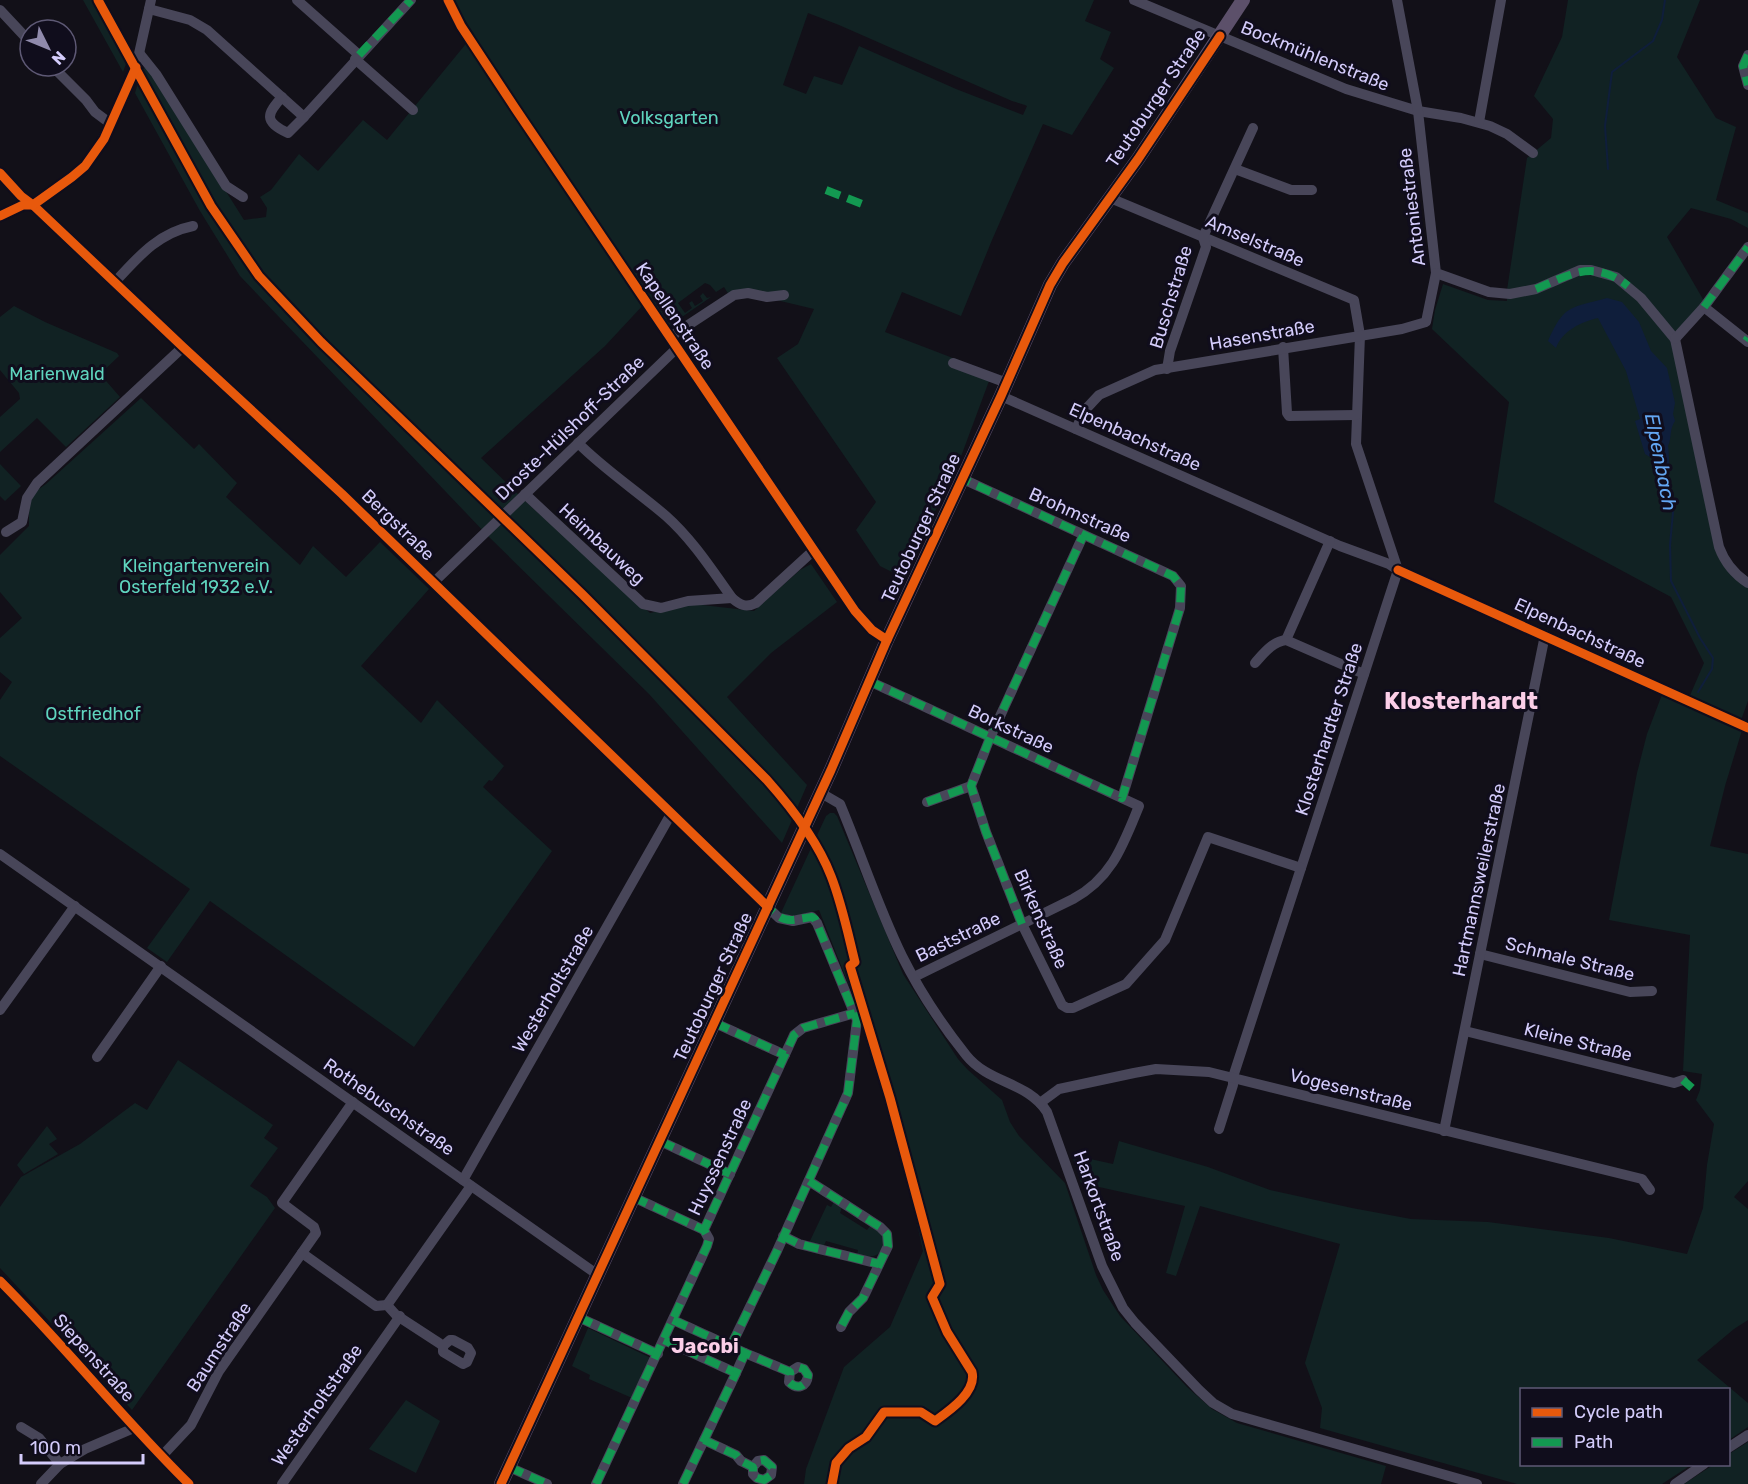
<svg xmlns="http://www.w3.org/2000/svg" width="1748" height="1484" font-family="Rubik,sans-serif">
<rect width="100%" height="100%" fill="#121018"/>
<g fill="#112223" fill-rule="evenodd">
<polygon points="83,0 103,0 131,50 123,72"/>
<path d="M452,0H1094L1085,21L1111,32L1100,59L1114,68L1072,135L1043,124L992,240L961,316L902,292L885,332L992,373L953,478L900,576L880,566L856,530L876,502L777,358L798,344L814,309L768,298H735L732,300L724,287L716,292L710,285L705,283L678,303L685,313L692,308L689,303L692,301L695,306L703,301L700,296L703,293L707,298L711,297L679,319L683,325L674,329L645,303L605,346L481,458L525,501L650,613L694,604L754,611L800,570L811,564L837,602L771,653L727,697L807,785L782,843L649,694L488,536L240,276L200,211L135,93L142,70L147,66L244,220L266,217L267,208L260,197L271,190L299,154L318,171L363,120L387,140L474,34ZM808,13L839,25L1012,101L1025,105L1027,106L1023,115L956,89L859,46L842,85L814,76L806,94L783,85Z"/>
<polygon points="1568,0 1700,0 1677,57 1716,118 1736,127 1716,200 1748,213 1748,228 1731,219 1691,208 1667,237 1704,301 1673,340 1718,548 1748,585 1748,701 1740,723 1688,700 1704,663 1671,597 1494,502 1509,402 1432,329 1435,310 1443,284 1488,300 1507,301 1507,290 1527,158 1551,138 1553,119 1534,96 1562,37"/>
<polygon points="14,306 45,322 117,353 119,356 100,374 120,397 66,447 37,418 0,452 0,417 20,399 19,393 0,370 0,317"/>
<path d="M141,398L194,449L199,444L237,483L226,497L300,565L313,546L346,577L380,542L429,589L361,666L421,723L437,700L504,766L492,781L489,780L483,787L552,851L414,1047L210,901L167,962L147,948L190,889L0,756V700L12,682L0,672V638L22,618L0,592V555L29,526C29,506 28,495 46,484Z"/>
<polygon points="0,464 21,486 5,501 0,496"/>
<polygon points="1663,692 1743,727 1725,786 1710,846 1748,854 1748,1181 1734,1197 1748,1209 1748,1320 1734,1329 1697,1360 1748,1403 1748,1427 1729,1440 1728,1390 1522,1390 1522,1464 1691,1465 1662,1484 1517,1484 1320,1428 1322,1408 1305,1363 1340,1244 1200,1206 1176,1276 1166,1273 1185,1206 1081,1183 1072,1155 1113,1164 1119,1141 1208,1167 1270,1190 1352,1208 1411,1219 1488,1222 1609,1238 1687,1254 1703,1208 1707,1165 1714,1124 1696,1100 1700,1090 1702,1074 1683,1071 1690,935 1609,920 1637,773 1647,734"/>
<polygon points="830,813 834,813 837,816 903,974 958,1059 968,1070 1002,1100 1010,1122 1019,1136 1065,1183 1096,1275 1103,1290 1120,1316 1187,1387 1212,1409 1237,1423 1386,1466 1381,1484 804,1484 806,1469 844,1367 890,1327 923,1251 900,1145 869,1036 819,910 798,916 780,915 826,816"/>
<polygon points="178,1060 273,1125 264,1138 278,1148 250,1186 267,1197 275,1208 132,1410 0,1268 0,1207 21,1177 80,1144 135,1103 147,1110"/>
<polygon points="47,1126 57,1139 49,1144 58,1154 24,1174 17,1165"/>
<path d="M834,1202L842,1207L840,1213L867,1230L871,1225L883,1236C885,1257 874,1258 857,1256L858,1250L826,1241L823,1247L809,1243L827,1205L831,1207Z"/>
<polygon points="588,1328 651,1358 632,1398 589,1379 590,1375 572,1366"/>
<polygon points="406,1400 440,1421 416,1473 369,1449"/>
<polygon points="1748,1442 1748,1484 1684,1484 1713,1465 1728,1464 1729,1454"/>
</g>
<path fill="#0f1e3b" d="M1607,298L1622,302L1639,322L1651,351L1667,368L1675,403L1673,414L1675,421C1669,430 1672,437 1668,446C1669,450 1670,478 1669,484L1662,479L1658,462L1645,454L1635,421L1640,419L1626,371L1598,318C1581,322 1562,331 1556,348L1548,341C1564,304 1571,308 1607,298Z"/>
<g fill="none" stroke-linecap="round" stroke-linejoin="round">
<g stroke="#0f1e3b" stroke-width="2">
<polyline points="1608,169 1605,126 1612,72 1653,41 1662,20 1665,0"/>
<polyline points="1669,482 1673,512 1670,545 1671,581 1700,638 1713,658 1712,669 1698,692"/>
</g>
<g stroke="#484659" stroke-width="10">
<polyline points="297,0 359,55"/>
<polyline points="448,0 461,26 515,108 855,611 872,630 887,640"/>
<polyline points="1134,0 1346,89 1418,111 1461,118 1490,126 1507,134 1533,153"/>
<path d="M1397,0L1418,111L1436,273L1489,292L1510,294L1536,289L1580,270H1591L1616,277L1641,298L1675,339L1719,547C1725,563 1734,574 1748,583"/>
<polyline points="149,9 190,20 207,30 304,117 411,0"/>
<polyline points="0,10 30,42"/>
<polyline points="140,54 156,74 226,186 243,197"/>
<polyline points="1748,55 1743,66 1748,85"/>
<polyline points="355,59 413,110"/>
<polyline points="52,66 86,100 95,112 111,124"/>
<path d="M282,97C267,114 263,121 288,133L304,117"/>
<polyline points="1479,122 1501,0"/>
<polyline points="1235,169 1291,190 1312,190"/>
<polyline points="0,173 21,196 33,205 183,347 342,494 779,918 793,921 812,917 817,923 857,1020 848,1093 777,1251 731,1346"/>
<polyline points="1110,198 1354,300 1360,335 1356,444 1398,570 1233,1077 1233,1085 1219,1129"/>
<polyline points="0,216 23,205 33,205 75,175 96,152 124,97 136,67 151,0"/>
<path d="M115,282C138,257 158,233 193,226"/>
<polyline points="1704,307 1748,342"/>
<polyline points="670,337 734,295 748,293 767,297 784,295"/>
<polyline points="1675,339 1704,307 1748,247"/>
<polyline points="1283,347 1287,413 1289,416 1356,415"/>
<polyline points="953,363 1007,383"/>
<polyline points="1167,369 1170,351 1206,247 1203,237 1253,128"/>
<polyline points="1001,396 1340,546 1389,564 1398,570 1748,728"/>
<polyline points="1076,429 1085,410 1099,395 1155,370 1402,329 1426,322 1436,273"/>
<path d="M578,443C605,470 637,491 666,516C692,539 712,570 732,598C740,605 746,608 756,603L814,550"/>
<polyline points="963,479 1173,576 1181,586 1180,608 1122,798"/>
<polyline points="525,494 643,604 661,608 688,601 732,598"/>
<polyline points="6,532 22,522 27,498 37,483 183,347"/>
<polyline points="1083,536 990,738 971,786 986,832 1022,924 1062,1005 1067,1008 1073,1008 1126,984 1165,940 1208,837 1301,868"/>
<polyline points="434,582 677,348"/>
<polyline points="1286,640 1330,541"/>
<path d="M1255,663C1264,653 1272,642 1286,640L1364,674"/>
<path d="M869,681L1139,806C1123,845 1112,878 1073,899L914,977"/>
<path d="M821,793L840,804C861,854 878,907 902,956C919,990 942,1025 966,1055C989,1084 1027,1081 1047,1112L1102,1266L1123,1308L1135,1323L1199,1390L1213,1403L1232,1414L1477,1484"/>
<polyline points="927,802 971,786"/>
<polyline points="0,854 598,1275"/>
<polyline points="1480,954 1630,992 1652,991"/>
<polyline points="0,1010 75,906"/>
<polyline points="715,1023 785,1055"/>
<polyline points="1465,1031 1674,1083 1683,1080"/>
<polyline points="97,1057 161,966"/>
<polyline points="1040,1103 1059,1089 1134,1073 1156,1069 1209,1072 1642,1179 1650,1190"/>
<polyline points="1444,1131 1545,635"/>
<polyline points="660,1141 730,1174"/>
<polyline points="463,1180 671,814"/>
<polyline points="809,1181 880,1227 887,1234 888,1246 863,1298 849,1312 841,1327"/>
<polyline points="633,1197 704,1230"/>
<polyline points="783,1236 799,1244 879,1264"/>
<polyline points="302,1253 376,1306 387,1305 396,1315 439,1343 443,1346 443,1352 463,1364 467,1362 471,1353 468,1348 453,1340 450,1340 443,1346"/>
<path d="M0,1281C65,1346 123,1419 189,1484"/>
<polyline points="387,1305 471,1186"/>
<polyline points="578,1317 658,1354"/>
<polyline points="673,1320 745,1353"/>
<path d="M664,1340L736,1373L745,1353L790,1372L789,1382C797,1390 807,1387 808,1375L804,1369L798,1367L790,1372"/>
<polyline points="21,1427 39,1438 60,1464"/>
<polyline points="704,1440 736,1455 741,1461 753,1467 753,1474 757,1478 764,1480 771,1475 772,1467 764,1460 758,1461 753,1467"/>
<polyline points="1728,1448 1748,1435"/>
<polyline points="161,1457 191,1425 219,1371 316,1233 314,1227 282,1203 353,1102"/>
<polyline points="509,1467 547,1484"/>
<polyline points="41,1484 60,1464 85,1449 134,1428"/>
<polyline points="282,1484 400,1316"/>
<polyline points="596,1484 707,1246 709,1239 704,1230 794,1035 803,1028 855,1013"/>
<polyline points="683,1484 736,1373"/>
<polyline points="1675,1484 1704,1464"/>
</g>
<polyline stroke="#5c506a" stroke-width="14" points="501,1484 831,770 887,640 1001,396 1050,285 1063,263 1138,159 1243,0"/>
<g stroke="#139951" stroke-width="8" stroke-dasharray="15 8" stroke-linecap="butt">
<polyline points="359,55 411,0"/>
<polyline points="1748,55 1743,66 1748,85"/>
<polyline points="826,190 862,204"/>
<path d="M1536,289C1571,274 1594,259 1628,286"/>
<polyline points="1704,307 1748,247"/>
<polyline points="1746,341 1748,338"/>
<polyline points="869,681 1122,798 1180,608 1181,586 1173,576 963,479"/>
<polyline points="927,802 971,786"/>
<polyline points="1022,924 986,832 971,786 990,738 1083,536"/>
<polyline points="715,1023 785,1055"/>
<polyline points="1683,1080 1692,1088"/>
<polyline points="660,1141 730,1174"/>
<polyline points="809,1181 880,1227 887,1234 888,1246 863,1298 849,1312 841,1327"/>
<polyline points="633,1197 704,1230"/>
<polyline points="783,1236 799,1244 879,1264"/>
<polyline points="578,1317 658,1354"/>
<polyline points="673,1320 745,1353"/>
<path d="M664,1340L736,1373L745,1353L790,1372L789,1382C797,1390 807,1387 808,1375L804,1369L798,1367L790,1372"/>
<path d="M731,1346L777,1251L848,1093L857,1020L815,919L812,917C789,920 785,925 768,907"/>
<polyline points="704,1440 736,1455 741,1461 753,1467 753,1474 757,1478 764,1480 771,1475 772,1467 764,1460 758,1461 753,1467"/>
<polyline points="509,1467 547,1484"/>
<polyline points="596,1484 707,1246 709,1239 704,1230 794,1035 803,1028 855,1013"/>
<polyline points="683,1484 736,1373"/>
</g>
<defs>
<g id="cycleway">
<path d="M98,0L211,206L259,276L321,342L583,595L767,780C791,807 818,842 831,876C842,904 848,934 855,962L850,966L890,1098L940,1284L932,1297L947,1332L972,1372C977,1392 949,1411 935,1421L921,1412H884L866,1437L849,1448L836,1463L832,1484"/>
<polyline points="448,0 461,26 515,108 855,611 872,630 887,640"/>
<polyline points="0,173 21,196 33,205 183,347 342,494 768,907"/>
<polyline points="0,216 23,205 33,205 72,177 85,166 104,139 136,67"/>
<polyline points="1398,570 1748,728"/>
<path d="M0,1281C65,1346 123,1419 189,1484"/>
<polyline points="501,1484 831,770 887,640 1001,396 1050,285 1063,263 1138,159 1220,36"/>
</g>
</defs>
<use href="#cycleway" stroke="#100d1c" stroke-width="13"/>
<use href="#cycleway" stroke="#e8590c" stroke-width="9"/>
</g>
<g text-anchor="middle" dominant-baseline="central" stroke-width="6" stroke-linejoin="round" paint-order="stroke">
<g font-size="18" fill="#d4ccfb" stroke="#100d1c">
<text transform="translate(1315 56) rotate(22)">Bockmühlenstraße</text>
<text transform="translate(1156 98) rotate(-56)">Teutoburger Straße</text>
<text transform="translate(1412 207) rotate(-97)">Antoniestraße</text>
<text transform="translate(1255 241) rotate(23)">Amselstraße</text>
<text transform="translate(1171 297) rotate(-73)">Buschstraße</text>
<text transform="translate(675 316) rotate(56)">Kapellenstraße</text>
<text transform="translate(1262 335) rotate(-10)">Hasenstraße</text>
<text transform="translate(570 428) rotate(-44)">Droste-Hülshoff-Straße</text>
<text transform="translate(1135 437) rotate(24)">Elpenbachstraße</text>
<text transform="translate(1080 515) rotate(24)">Brohmstraße</text>
<text transform="translate(398 525) rotate(44)">Bergstraße</text>
<text transform="translate(921 528) rotate(-65)">Teutoburger Straße</text>
<text transform="translate(602 544) rotate(43)">Heimbauweg</text>
<text transform="translate(1580 633) rotate(25)">Elpenbachstraße</text>
<text transform="translate(1011 729) rotate(25)">Borkstraße</text>
<text transform="translate(1329 729) rotate(-72)">Klosterhardter Straße</text>
<text transform="translate(1479 880) rotate(-78)">Hartmannsweilerstraße</text>
<text transform="translate(1041 919) rotate(66)">Birkenstraße</text>
<text transform="translate(958 937) rotate(-26)">Baststraße</text>
<text transform="translate(1570 959) rotate(14)">Schmale Straße</text>
<text transform="translate(713 987) rotate(-65)">Teutoburger Straße</text>
<text transform="translate(553 989) rotate(-60)">Westerholtstraße</text>
<text transform="translate(1578 1042) rotate(14)">Kleine Straße</text>
<text transform="translate(1351 1090) rotate(14)">Vogesenstraße</text>
<text transform="translate(389 1107) rotate(35)">Rothebuschstraße</text>
<text transform="translate(720 1157) rotate(-65)">Huyssenstraße</text>
<text transform="translate(1099 1206) rotate(70)">Harkortstraße</text>
<text transform="translate(219 1347) rotate(-57)">Baumstraße</text>
<text transform="translate(94 1358) rotate(48)">Siepenstraße</text>
<text transform="translate(317 1405) rotate(-55)">Westerholtstraße</text>
</g>
<g font-size="18" fill="#5fd4be" stroke="#100d1c">
<text x="669" y="118">Volksgarten</text>
<text x="57" y="374">Marienwald</text>
<text x="196" y="566">Kleingartenverein<tspan x="196" dy="21">Osterfeld 1932 e.V.</tspan></text>
<text x="93" y="714">Ostfriedhof</text>
</g>
<g font-size="20" font-style="italic" fill="#63a6f2" stroke="#100d1c">
<text transform="translate(1661 462) rotate(79)">Elpenbach</text>
</g>
<g font-size="20" font-weight="bold" fill="#fbcee8" stroke="#100d1c">
<text x="705" y="1346">Jacobi</text>
</g>
<g font-size="24" font-weight="bold" fill="#fbcee8" stroke="#100d1c">
<text x="1461" y="701">Klosterhardt</text>
</g>
</g>
<rect x="1520" y="1388" width="210" height="78" fill="#100d1c" stroke="#5e5975" stroke-width="1.5"/>
<rect x="1532" y="1408" width="30" height="9" fill="#e8590c" stroke="#5e5975" stroke-width="1.5"/>
<text x="1574" y="1418" font-size="18" fill="#d4ccfb">Cycle path</text>
<rect x="1532" y="1438" width="30" height="9" fill="#139951" stroke="#5e5975" stroke-width="1.5"/>
<text x="1574" y="1448" font-size="18" fill="#d4ccfb">Path</text>
<g transform="translate(48 48) rotate(133)"><circle r="28" fill="#100d1c" stroke="#5e5975" stroke-width="1.5"/>
<path d="M0-4.5L10 22L0 15L-10 22Z" fill="#908aac"/>
<text y="-9" font-size="16" font-weight="bold" text-anchor="middle" fill="#d4ccfb">N</text>
</g>
<path d="M21 1454v9h122v-9" fill="none" stroke="#d4ccfb" stroke-width="3"/>
<text x="30" y="1454" font-size="18" fill="#d4ccfb" stroke="#100d1c" stroke-width="4.5" paint-order="stroke">100 m</text>
</svg>
